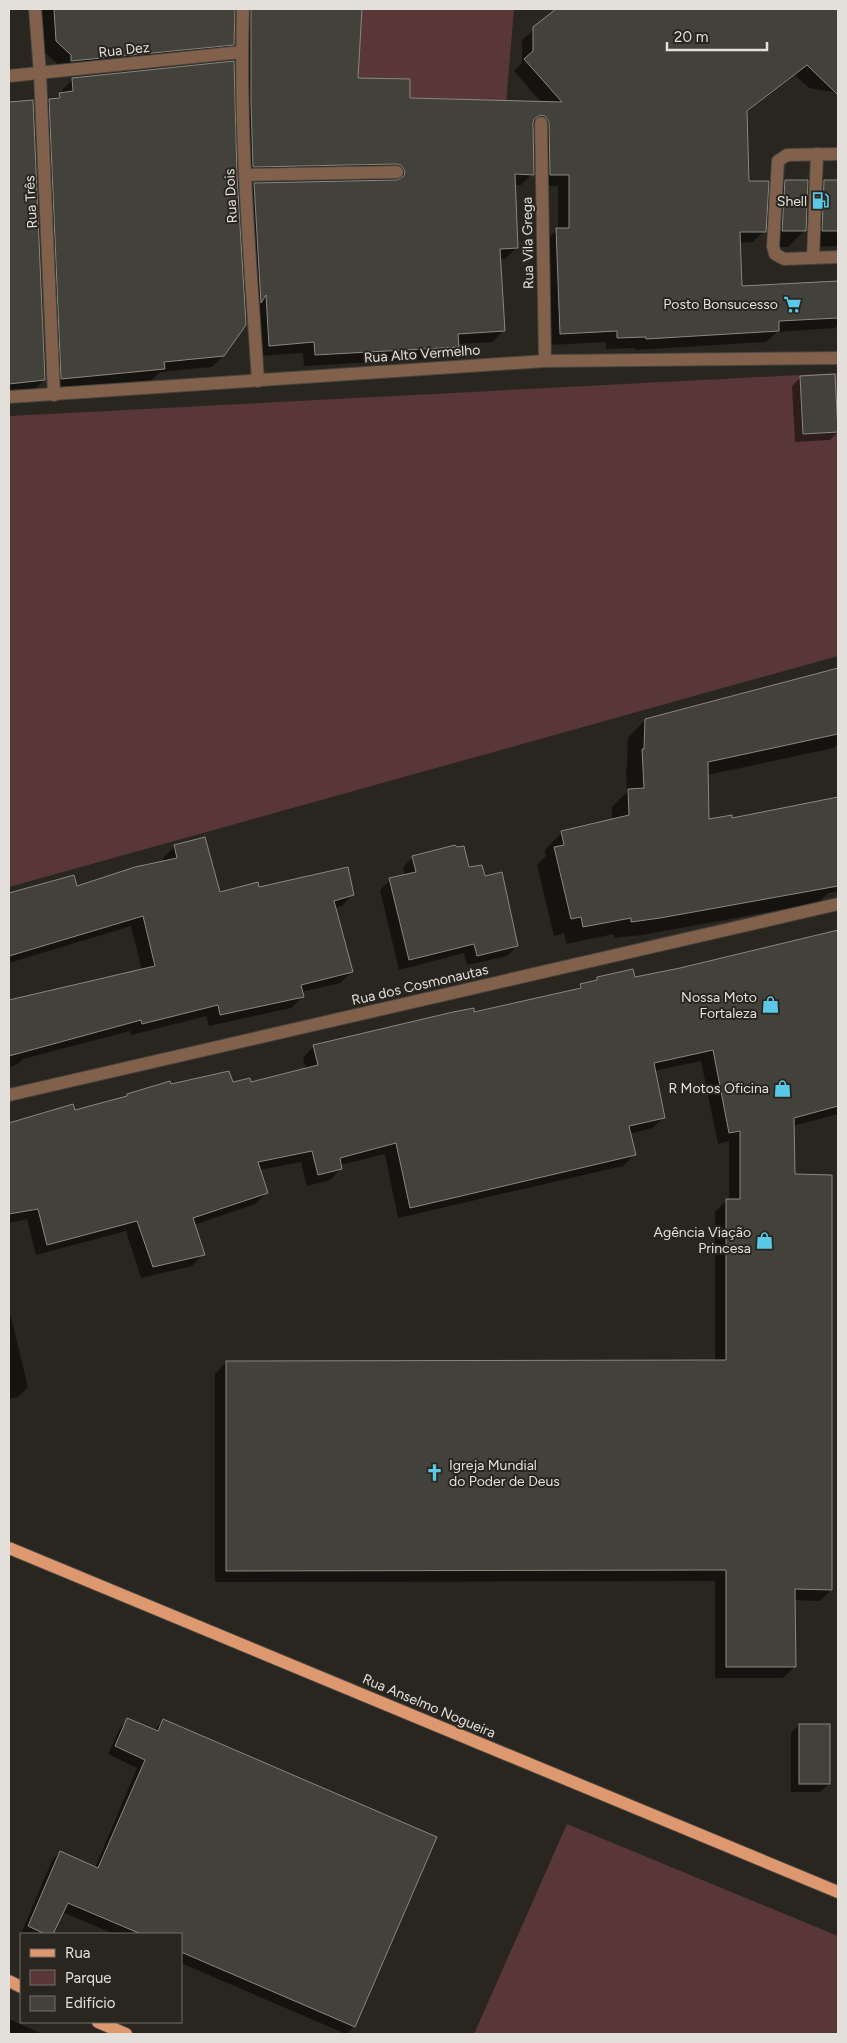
<svg xmlns="http://www.w3.org/2000/svg" width="847" height="2043" font-family="Figtree,sans-serif">
<rect width="100%" height="100%" fill="#29251f"/>
<g fill="#593736">
<polygon points="334,9 514,9 506,104 410,98 369,97 334,42"/>
<polygon points="838,373 838,656 9,887 9,416"/>
<polygon points="567,1824 838,1936 838,2034 474,2034"/>
</g>
<g fill="#0007">
<polygon points="42,9 360,9 356,79 408,99 541,102 514,71 522,63 522,40 558,9 727,9 725,31 753,9 812,9 826,27 838,27 838,93 809,88 795,75 746,113 748,182 764,231 753,242 740,243 741,287 838,282 838,325 835,328 777,332 766,342 635,350 635,348 606,349 606,342 549,345 545,241 558,229 558,186 539,186 537,130 532,127 532,174 521,185 514,185 516,248 505,259 499,259 504,330 492,342 458,344 458,347 446,358 304,366 303,353 258,356 243,196 254,184 396,181 385,175 242,178 240,21 234,11 233,44 221,56 60,66 45,53"/>
<polygon points="73,79 223,356 212,367 160,372 152,380 51,389 39,111 50,100 54,100 62,94 62,90"/>
<polygon points="32,101 44,380 33,391 9,393 9,103"/>
<polygon points="825,181 838,181 838,246 806,247 807,228 788,247 766,247 769,198 786,182 806,200"/>
<polygon points="834,376 838,432 830,440 795,442 792,386 800,378"/>
<polygon points="838,669 838,744 834,748 707,775 708,820 731,819 838,798 838,891 828,893 818,903 642,935 614,938 614,934 566,944 564,933 554,936 537,865 546,856 545,850 562,832 612,820 612,807 627,792 626,768 627,766 628,738 645,720"/>
<polygon points="175,846 219,894 258,889 353,894 342,906 335,908 352,971 340,983 301,992 302,997 291,1008 209,1026 206,1016 131,1035 130,1031 23,1059 18,1064 9,1067 9,1001 142,970 131,926 9,963 9,894 73,877 76,887 164,862 163,858"/>
<polygon points="413,857 468,869 484,878 517,946 507,956 467,965 464,953 399,970 380,890 390,880 405,876 403,867"/>
<polygon points="838,931 838,1114 793,1126 793,1175 831,1590 820,1601 794,1600 795,1666 783,1678 715,1678 715,1581 215,1582 215,1374 226,1362 715,1361 715,1212 727,1200 729,1200 729,1141 718,1144 701,1061 654,1071 664,1117 652,1128 630,1134 634,1155 623,1166 398,1218 385,1154 340,1165 341,1169 330,1180 307,1186 301,1162 259,1170 266,1193 255,1204 194,1225 203,1254 192,1266 141,1278 126,1231 36,1255 27,1219 9,1223 9,1124 72,1106 74,1112 170,1085 250,1083 306,1069 303,1058 314,1046 576,990 581,985 593,983 598,978 634,979 680,969"/>
<polygon points="9,1309 28,1387 18,1397 9,1399"/>
<polygon points="128,1720 154,1731 163,1720 354,2026 346,2034 181,1963 181,1934 114,1934 62,1912 51,1934 21,1934 52,1860 60,1852 95,1868 137,1768 108,1754 120,1728"/>
<polygon points="799,1725 829,1784 820,1792 791,1792 791,1733"/>
<polygon points="9,2019 42,2034 9,2034"/>
</g>
<g fill="#42423a" stroke="#88887f">
<polygon points="54,9 235,9 234,45 71,61 71,55 56,41"/>
<polygon points="251,9 362,9 358,78 410,79 410,98 562,102 524,59 533,51 533,27 556,9 838,9 838,95 807,65 747,111 749,181 769,181 766,232 740,232 742,286 838,281 838,318 779,321 779,331 712,335 646,339 646,337 617,338 617,331 560,334 556,228 569,228 569,175 550,175 549,122 545,116 540,115 534,119 533,123 534,175 515,174 518,248 500,249 505,331 458,334 459,347 315,355 314,342 269,346 266,295 261,303 254,183 397,180 404,176 405,171 401,165 397,164 253,167 251,102"/>
<polygon points="234,61 237,176 246,325 224,356 164,362 165,369 61,379 49,99 60,98 59,93 73,91 72,78"/>
<polygon points="33,100 45,380 9,384 9,102"/>
<polygon points="785,180 808,180 806,231 782,231"/>
<polygon points="824,180 838,180 838,231 822,231"/>
<polygon points="835,374 838,432 803,434 800,376"/>
<polygon points="838,668 838,734 708,762 709,819 732,815 732,818 838,797 838,886 660,918 631,922 631,918 583,927 581,917 571,919 554,847 564,845 561,831 629,815 628,789 644,788 642,749 644,749 645,719"/>
<polygon points="205,837 220,892 258,882 259,887 348,867 354,895 334,901 353,972 301,985 304,997 220,1015 218,1005 142,1024 141,1020 9,1056 9,1000 155,966 143,916 9,956 9,893 74,875 77,886 135,867 177,858 174,845"/>
<polygon points="455,845 457,847 464,846 469,867 482,865 485,876 502,872 518,946 477,956 474,944 409,960 389,878 416,872 412,856"/>
<polygon points="838,930 838,1106 794,1118 795,1174 832,1175 832,1590 795,1589 796,1667 726,1667 726,1570 226,1571 226,1361 726,1360 726,1199 740,1199 740,1131 729,1133 713,1050 654,1063 665,1118 629,1126 636,1155 410,1208 396,1143 340,1158 342,1169 318,1175 312,1151 258,1162 268,1193 193,1218 205,1255 153,1267 137,1221 47,1245 38,1209 9,1214 9,1123 73,1104 75,1110 127,1096 127,1094 170,1081 171,1084 229,1071 233,1082 250,1078 251,1082 318,1065 313,1045 453,1012 474,1008 474,1012 581,988 580,984 597,980 597,977 633,969 635,977 680,968"/>
<polygon points="127,1718 158,1731 163,1719 437,1837 355,2027 181,1952 181,1934 141,1934 68,1903 53,1934 45,1934 28,1926 60,1851 98,1868 145,1760 115,1746"/>
<rect x="799" y="1724" width="31" height="60"/>
</g>
<g fill="none" stroke-linecap="round" stroke-linejoin="round">
<defs>
<g id="minor">
<polyline points="35,9 40,74 54,395"/>
<path d="M243,9C239,133 250,257 258,381"/>
<polyline points="9,76 242,52"/>
<polyline points="541,123 545,361"/>
<polyline points="838,154 787,155 778,161 773,246 775,254 784,259 838,257"/>
<polyline points="245,175 397,172"/>
<polyline points="813,257 817,154"/>
<polyline points="9,397 545,361 838,358"/>
<polyline points="9,1095 838,904"/>
</g>
<g id="major">
<polyline points="9,1548 838,1892"/>
<polyline points="9,1981 21,1987"/>
<polyline points="98,2022 126,2034"/>
</g>
</defs>
<use href="#minor" stroke="#47433d" stroke-width="14"/>
<use href="#major" stroke="#47433d" stroke-width="14"/>
<use href="#minor" stroke="#81604c" stroke-width="12"/>
<use href="#major" stroke="#dd9870" stroke-width="12"/>
</g>
<defs>
<symbol id="fuel-bare" viewBox="-9 -9 18 18"><path d="M-5.5-6h7V0h2V4h1.3V-2.5L3-4.5l.8-.8L6-3V5H2.5V1h-1V6h-7ZM-4.2-4.7v3.2H.2V-4.7Z" fill="#5ac8e6" stroke="#29251f" stroke-width="2.5" paint-order="stroke"/></symbol>
<symbol id="supermarket-bare" viewBox="-9 -9 18 18"><path d="M-6-5.5h2.5l.6 2H6L4.5 2H-2.5L-4.4-4H-6ZM-1.5 3.2a1.3 1.3 0 1 0 .1 0ZM3 3.2a1.3 1.3 0 1 0 .1 0Z" fill="#5ac8e6" stroke="#29251f" stroke-width="2.5" paint-order="stroke"/></symbol>
<symbol id="shop-bare" viewBox="-9 -9 18 18"><path d="M-5-2.5h2.3a2.7 3.5 0 0 1 5.4 0H5L5.5 6h-11ZM-1.5-2.5h3a1.5 2.3 0 0 0-3 0Z" fill="#5ac8e6" stroke="#29251f" stroke-width="2.5" paint-order="stroke"/></symbol>
<symbol id="church-bare" viewBox="-9 -9 18 18"><path d="M-1.2-6h2.4v3.5h3.3v2.4h-3.3V6h-2.4V-.1h-3.3v-2.4h3.3Z" fill="#5ac8e6" stroke="#29251f" stroke-width="2.5" paint-order="stroke"/></symbol>
</defs>
<g fill-rule="evenodd">
<use href="#fuel-bare" x="808" y="188" width="25" height="25"/>
<use href="#supermarket-bare" x="780" y="292" width="25" height="25"/>
<use href="#shop-bare" x="758" y="992" width="25" height="25"/>
<use href="#shop-bare" x="770" y="1076" width="25" height="25"/>
<use href="#shop-bare" x="752" y="1228" width="25" height="25"/>
<use href="#church-bare" x="422" y="1460" width="25" height="25"/>
</g>
<g text-anchor="middle" dominant-baseline="central" stroke-width="4" stroke-linejoin="round" paint-order="stroke">
<g font-size="14" fill="#e3e0dc" stroke="#29251f">
<text transform="translate(124 50) rotate(-6)">Rua Dez</text>
<text transform="translate(231 196) rotate(-93)">Rua Dois</text>
<text transform="translate(31 202) rotate(-93)">Rua Três</text>
<text transform="translate(528 243) rotate(-91)">Rua Vila Grega</text>
<text transform="translate(422 354) rotate(-4)">Rua Alto Vermelho</text>
<text transform="translate(420 985) rotate(-13)">Rua dos Cosmonautas</text>
<text transform="translate(429 1706) rotate(23)">Rua Anselmo Nogueira</text>
</g>
<g font-size="14" fill="#e3e0dc" stroke="#29251f" text-anchor="end">
<text x="807" y="201">Shell</text>
<text x="778" y="304">Posto Bonsucesso</text>
<text x="757" y="997">Nossa Moto<tspan x="757" dy="16">Fortaleza</tspan></text>
<text x="769" y="1088">R Motos Oficina</text>
<text x="751" y="1232">Agência Viação<tspan x="751" dy="16">Princesa</tspan></text>
<text x="449" y="1465" text-anchor="start">Igreja Mundial<tspan x="449" dy="16">do Poder de Deus</tspan></text>
</g>
</g>
<rect width="847" height="2043" fill="none" stroke="#e3e0dc" stroke-width="20"/>
<rect x="20" y="1933" width="162" height="90" fill="#29251f" stroke="#73706b"/>
<rect x="30" y="1949" width="25" height="8" fill="#dd9870" stroke="#73706b"/>
<text x="65" y="1958" font-size="15" fill="#e3e0dc">Rua</text>
<rect x="30" y="1970" width="25" height="15" fill="#593736" stroke="#73706b"/>
<text x="65" y="1983" font-size="15" fill="#e3e0dc">Parque</text>
<rect x="30" y="1996" width="25" height="15" fill="#42423a" stroke="#73706b"/>
<text x="65" y="2008" font-size="15" fill="#e3e0dc">Edifício</text>
<path d="M667 42v8h100v-8" fill="none" stroke="#e3e0dc" stroke-width="2.5"/>
<text x="674" y="42" font-size="15" fill="#e3e0dc" stroke="#29251f" stroke-width="4" paint-order="stroke">20 m</text>
</svg>
